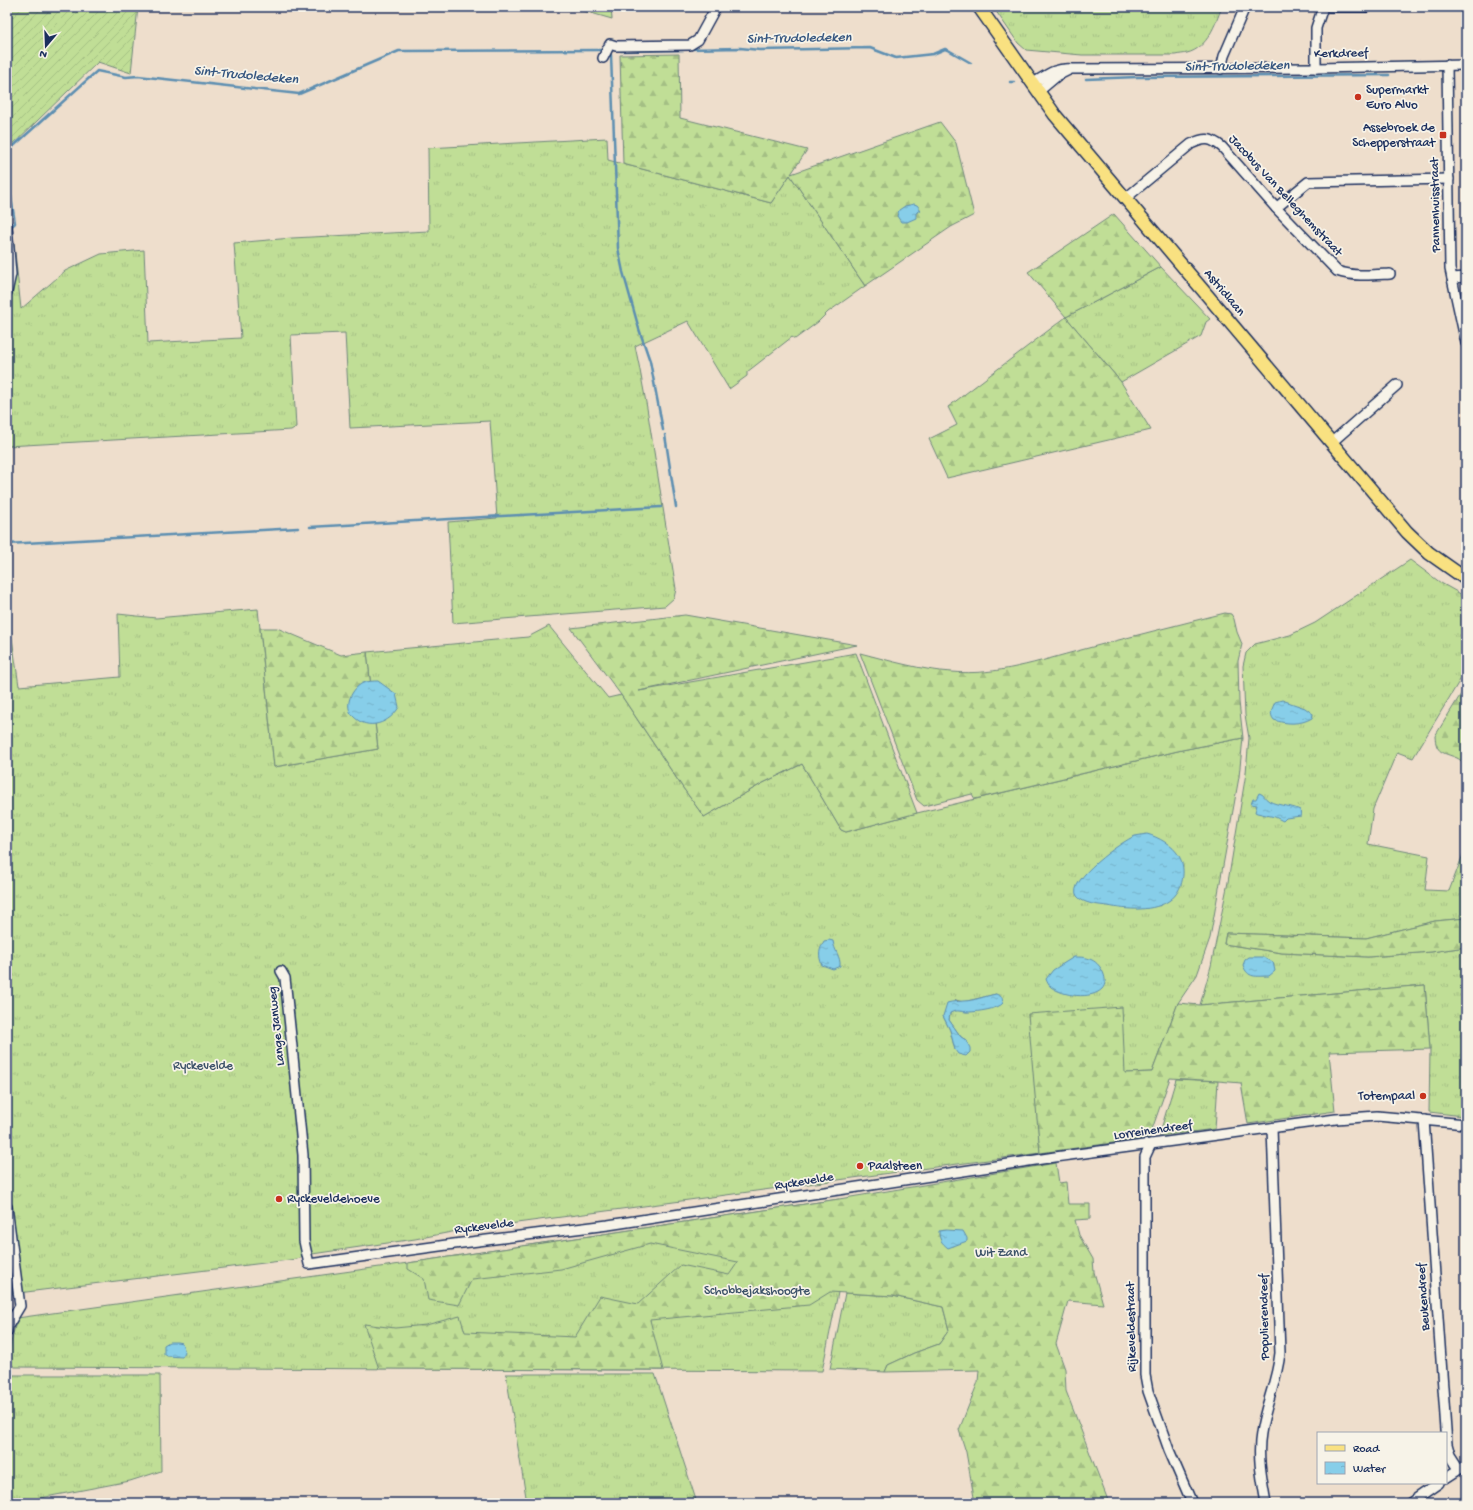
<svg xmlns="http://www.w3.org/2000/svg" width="1473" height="1510" font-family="'Gochi Hand',sans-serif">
<defs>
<pattern id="grass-tufts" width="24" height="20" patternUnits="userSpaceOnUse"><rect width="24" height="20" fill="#c0de96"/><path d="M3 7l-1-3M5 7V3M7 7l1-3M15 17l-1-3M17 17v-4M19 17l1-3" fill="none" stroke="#a4bf84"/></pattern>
<pattern id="forest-firs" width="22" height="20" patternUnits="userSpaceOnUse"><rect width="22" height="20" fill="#c0de96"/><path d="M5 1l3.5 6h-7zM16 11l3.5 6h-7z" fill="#a4bf84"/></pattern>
<pattern id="garden-furrows" width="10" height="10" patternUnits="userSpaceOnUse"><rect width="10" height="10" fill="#c0de96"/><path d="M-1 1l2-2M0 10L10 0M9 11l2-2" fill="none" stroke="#a4bf84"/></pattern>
<pattern id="water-ripples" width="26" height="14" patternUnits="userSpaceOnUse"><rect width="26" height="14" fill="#87cee9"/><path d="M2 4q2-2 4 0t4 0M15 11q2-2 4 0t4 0" fill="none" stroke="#74b1ca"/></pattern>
</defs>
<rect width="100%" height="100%" fill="#eedecc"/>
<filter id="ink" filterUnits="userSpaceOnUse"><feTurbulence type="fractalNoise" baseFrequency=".025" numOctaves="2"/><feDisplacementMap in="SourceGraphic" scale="8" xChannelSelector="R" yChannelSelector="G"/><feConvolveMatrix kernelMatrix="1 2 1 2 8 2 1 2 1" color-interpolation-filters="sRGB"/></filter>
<g filter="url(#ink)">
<g fill="url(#grass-tufts)" stroke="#6e867a" fill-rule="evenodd">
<polygon points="570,7 611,7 612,19"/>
<path d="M993,7H1222C1215,24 1208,48 1187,53C1184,54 1179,54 1175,55H1082L1026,50L1018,43Z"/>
<polygon points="607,138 608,160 771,203 790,175 865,286 828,312 818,322 795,339 792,337 747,372 747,376 729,389 688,321 635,346 639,365 647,408 676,589 674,598 665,606 453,623 448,522 497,518 490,421 350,428 345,333 291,335 296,427 291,430 7,446 7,234 14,243 21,309 65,271 101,254 144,250 148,343 241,338 234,243 292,238 429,231 428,148"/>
<polygon points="1161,267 1210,319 1206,322 1201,336 1121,382 1066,317"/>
<polygon points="1410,560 1441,583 1466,597 1466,670 1413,758 1397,752 1373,809 1368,844 1429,856 1425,890 1449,891 1466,847 1466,918 1435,921 1366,938 1226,933 1224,944 1282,953 1368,957 1431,952 1466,947 1466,1081 1463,1116 1429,1112 1430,1049 1425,985 1200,1005 1211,966 1228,882 1246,773 1249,738 1245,715 1243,666 1246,653 1255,644 1290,635 1315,623"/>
<path d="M7,604L19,686L120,677L118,614L156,618L258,609L274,767L378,749L367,652L528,637L549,626L608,698L621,695L683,788L704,817L763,783L802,764L841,830L846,832L917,813L1182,750L1243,738L1239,777L1210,938L1197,975L1178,1003L1152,1072L1125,1073L1029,1014L1040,1153L457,1231L415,1239L312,1254L297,1259L10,1294L7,1308ZM996,994L984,1009L967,1012L956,1010L950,1013L949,1020L961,1037L966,1040L955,1050L950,1030L943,1016L956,1000L963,1002Z"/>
<polygon points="1176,1079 1218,1081 1215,1129 1159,1136"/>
<polygon points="839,1199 843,1268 822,1371 15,1367 10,1364 7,1359 17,1318 408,1263"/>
<polygon points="845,1293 893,1296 943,1307 949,1330 939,1344 914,1353 888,1365 885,1372 830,1369"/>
<polygon points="506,1374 655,1374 697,1503 527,1503"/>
<polygon points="7,1375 160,1375 161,1471 130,1481 14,1503 7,1503"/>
</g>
<g fill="url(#forest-firs)" stroke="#6e867a">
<polygon points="679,54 680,118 807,150 791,174 940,122 956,143 974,215 951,227 865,286 790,175 771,203 623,164 620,55"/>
<polygon points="1114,214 1161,267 1066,317 1121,382 1151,430 947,478 929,439 957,425 948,407 1066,317 1028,272"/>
<path d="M1225,613L1231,614L1234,619L1237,632L1242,644L1238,661L1239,702L1243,738L1182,750L975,799L972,794L924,806L917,800L860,653C891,661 921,670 952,672C997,676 1039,661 1081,650C1129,637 1177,625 1225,613Z"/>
<polygon points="685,615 857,645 639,691 856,653 917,813 846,832 841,830 802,764 763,783 704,817 683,788 621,695 571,628"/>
<polygon points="260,628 277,628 341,655 367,652 378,749 274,767"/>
<path d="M1466,686V766C1463,763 1460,759 1457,758C1443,752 1436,754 1435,736Z"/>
<polygon points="1466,918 1466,947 1431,952 1368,957 1282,953 1224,944 1226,933 1366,938 1435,921"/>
<polygon points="1425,985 1430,1049 1329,1052 1335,1111 1248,1124 1241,1083 1218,1081 1170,1078 1149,1138 1040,1153 1028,1014 1122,1007 1125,1073 1152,1072 1178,1003 1200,1005"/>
<polygon points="1056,1163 1059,1183 1066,1182 1068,1204 1090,1204 1090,1219 1075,1220 1079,1235 1093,1259 1094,1272 1103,1304 1068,1301 1056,1344 1065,1369 1066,1391 1109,1503 975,1503 966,1452 959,1430 978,1382 979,1370 885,1372 888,1365 914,1353 939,1344 949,1330 943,1307 893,1296 830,1292 809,1305 650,1320 663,1370 379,1369 364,1324 395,1328 426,1325 460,1316 465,1332 575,1337 600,1296 638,1304 681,1265 729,1275 738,1262 650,1244 561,1269 472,1279 459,1305 428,1300 424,1279 408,1269 408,1263 839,1199"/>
</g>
<polygon fill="url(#garden-furrows)" stroke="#6e867a" points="7,7 138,7 131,73 98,62 7,150"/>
<g fill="url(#water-ripples)" stroke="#5c8eb1">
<polygon points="914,204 917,205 921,210 916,213 916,218 907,222 901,222 897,216 899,210 905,206"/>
<path d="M378,681L396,694L399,707C390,723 368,732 353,716C343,706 352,688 363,683C368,681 374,681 378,681Z"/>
<path d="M1282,700L1305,708L1313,714L1312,718C1301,725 1285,724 1274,720C1269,714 1272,709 1275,702Z"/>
<path d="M1259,793C1264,794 1264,798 1269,801C1278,806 1290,805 1300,810L1301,816L1286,818L1283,821L1275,817L1257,813L1255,812L1257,805L1251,804L1253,799H1256Z"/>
<path d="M1147,834C1158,837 1173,845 1179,856C1187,869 1183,891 1170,900C1154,912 1127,910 1108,906C1099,905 1083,904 1077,896C1066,881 1122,841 1135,836C1139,835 1143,835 1147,834Z"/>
<path d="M829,940L833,941C834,950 841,957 840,966L833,969L822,965C818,955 819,950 824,941Z"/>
<path d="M1074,957C1081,957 1086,957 1092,960C1101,964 1110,981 1102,989C1091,1000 1063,996 1051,987C1049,986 1047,982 1046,979L1053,970Z"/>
<path d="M1249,957H1263L1273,962L1275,971L1269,976C1256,976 1248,979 1243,965L1245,960Z"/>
<path d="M996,994L1002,997L1003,1003C999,1009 976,1012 969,1012C960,1012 958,1009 950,1013L949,1020L961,1037L966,1040L970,1048V1052L966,1056L958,1054L955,1050L950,1030L943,1016L947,1003C954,1001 956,1002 963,1001C974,1001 985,996 996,994Z"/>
<path d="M946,1230L963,1231L967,1238V1241L948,1248C942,1243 939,1240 939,1231Z"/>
<polygon points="169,1342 177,1342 182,1343 185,1352 182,1357 167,1356 164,1354 164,1345"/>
</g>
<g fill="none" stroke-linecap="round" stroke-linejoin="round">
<g stroke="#5c8eb1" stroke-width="2.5">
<polyline points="688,49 740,48 760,50 870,48 896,58 933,54 945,49 950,51 971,63"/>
<polyline points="621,51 683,50"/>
<polyline points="611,55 618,248 623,272 639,329 650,361 663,430"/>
<polyline points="1086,79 1137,77 1389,75"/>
<polyline points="1010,82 1014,82"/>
<polyline points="7,152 97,71 126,77 138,76 299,94 399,51 603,50"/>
<polyline points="7,171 15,223 12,226"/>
<polyline points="665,435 676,507"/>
<polyline points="310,527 661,507"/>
<polyline points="7,544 298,528"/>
</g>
<defs>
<g id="minor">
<polyline points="1329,7 1367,7"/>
<polyline points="603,58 610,44 616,46 690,45 698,40 716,7"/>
<polyline points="1447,65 1450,269 1466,343"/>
<polyline points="1316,68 1316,28 1323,7"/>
<polyline points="1221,69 1224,56 1245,7"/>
<path d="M1032,84C1047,75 1055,67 1073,69L1316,68L1466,65"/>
<polyline points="1038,92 1057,76 1069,70"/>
<path d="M1126,198L1191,144C1205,137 1211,138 1222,147L1276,208L1337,271C1354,277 1372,275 1390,274"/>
<polyline points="1276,208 1308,182 1449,179"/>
<polyline points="7,226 11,274 7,292"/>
<polyline points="1452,278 1466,277"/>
<polyline points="1331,443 1397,385"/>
<polyline points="281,971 285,978 303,1155 304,1241 309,1264 454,1244 608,1225 1055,1157 1336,1119 1377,1116 1466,1124"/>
<polyline points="1424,1120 1447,1444 1450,1455 1459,1469"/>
<polyline points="1151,1144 1145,1157 1145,1375 1148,1391 1169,1450 1192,1503"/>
<polyline points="7,1207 20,1306 8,1326 7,1332"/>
<polyline points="1446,1478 1466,1465"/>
<path d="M1266,1503C1262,1480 1257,1456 1261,1433C1265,1405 1277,1382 1280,1353L1272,1128"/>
<polyline points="1410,1503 1439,1483"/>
</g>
<polyline id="major" points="979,7 1055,115 1407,532 1429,553 1466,579"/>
</defs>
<use href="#minor" stroke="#1b2f5e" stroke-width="12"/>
<use href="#major" stroke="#1b2f5e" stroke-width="15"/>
<use href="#minor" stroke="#f7f3e8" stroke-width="9"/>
<use href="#major" stroke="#f9e181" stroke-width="12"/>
</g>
</g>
<g fill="#c8321e" stroke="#f7f3e8" stroke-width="1.5">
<circle cx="1358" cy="97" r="4"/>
<rect x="1439" y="131" width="8" height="8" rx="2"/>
<circle cx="1423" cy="1096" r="4"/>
<circle cx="860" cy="1166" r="4"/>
<circle cx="279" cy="1199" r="4"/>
</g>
<g text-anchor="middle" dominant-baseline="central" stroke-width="3.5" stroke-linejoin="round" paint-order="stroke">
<g font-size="13" fill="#1b2f5e" stroke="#f7f3e8">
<text transform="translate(1341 54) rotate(-1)">Kerkdreef</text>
<text transform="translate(1285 196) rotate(47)">Jacobus Van Belleghemstraat</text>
<text transform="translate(1436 205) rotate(-91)">Pannenhuisstraat</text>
<text transform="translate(1224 293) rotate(50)">Astridlaan</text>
<text transform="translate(277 1026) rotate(-96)">Lange Janweg</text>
<text transform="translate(1153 1131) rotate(-8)">Lorreinendreef</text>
<text transform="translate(804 1182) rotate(-9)">Ryckevelde</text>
<text transform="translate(484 1227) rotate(-7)">Ryckevelde</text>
<text transform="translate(1424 1297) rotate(-94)">Beukendreef</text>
<text transform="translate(1265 1317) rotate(-91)">Populierendreef</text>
<text transform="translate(1132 1327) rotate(-91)">Rijkeveldestraat</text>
</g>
<g font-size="13" fill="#1b2f5e" stroke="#f7f3e8" text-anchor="start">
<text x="1366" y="90">Supermarkt<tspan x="1366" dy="15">Euro Alvo</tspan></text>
<text x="1435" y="128" text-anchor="end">Assebroek de<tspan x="1435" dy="15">Schepperstraat</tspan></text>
<text x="1415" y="1096" text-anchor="end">Totempaal</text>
<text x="868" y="1166">Paalsteen</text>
<text x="287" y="1199">Ryckeveldehoeve</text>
</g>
<g font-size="13" fill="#3c5269" stroke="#f7f3e8">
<text x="203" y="1066">Ryckevelde</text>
<text x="1001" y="1253">Wit Zand</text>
<text x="757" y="1291">Schobbejakshoogte</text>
</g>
<g font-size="14" font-style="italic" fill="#365781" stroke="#f7f3e8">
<text transform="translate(799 39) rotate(-1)">Sint-Trudoledeken</text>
<text transform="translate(1237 67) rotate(-1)">Sint-Trudoledeken</text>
<text transform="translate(246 76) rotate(5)">Sint-Trudoledeken</text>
</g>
</g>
<rect width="1473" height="1510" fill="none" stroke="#f7f3e8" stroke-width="24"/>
<rect x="12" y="12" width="1449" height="1486" fill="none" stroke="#1b2f5e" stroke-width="1.5" filter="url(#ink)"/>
<rect x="1317" y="1432" width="130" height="52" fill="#f7f3e8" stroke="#9fa5b1"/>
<rect x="1325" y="1445" width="20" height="6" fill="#f9e181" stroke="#9fa5b1"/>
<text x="1353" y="1452" font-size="12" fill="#1b2f5e">Road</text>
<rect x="1325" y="1462" width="20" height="12" fill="url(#water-ripples)" stroke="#9fa5b1"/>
<text x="1353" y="1472" font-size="12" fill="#1b2f5e">Water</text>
<g transform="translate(46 46) rotate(199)" stroke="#f7f3e8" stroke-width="3" paint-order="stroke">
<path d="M0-3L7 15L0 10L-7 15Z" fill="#1b2f5e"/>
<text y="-6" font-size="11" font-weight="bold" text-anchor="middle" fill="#1b2f5e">N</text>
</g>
</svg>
